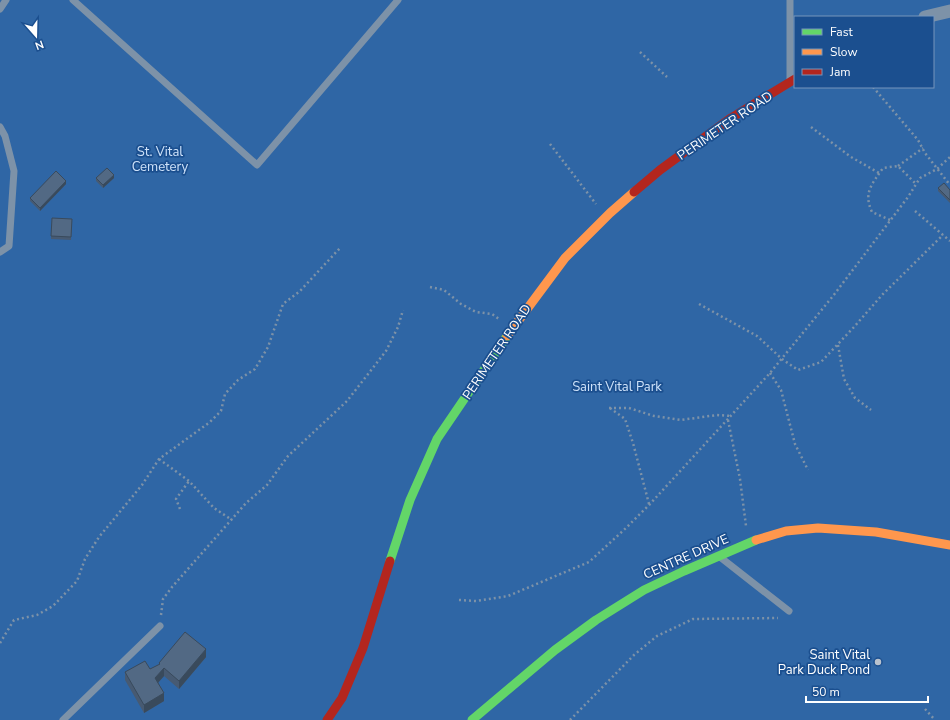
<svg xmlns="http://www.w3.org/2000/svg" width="950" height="720" font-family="'Nunito Sans',sans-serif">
<rect width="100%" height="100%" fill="#365274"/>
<path fill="#2f66a5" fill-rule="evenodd" d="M0,0H950V720H0ZM795,17H933V87H795Z"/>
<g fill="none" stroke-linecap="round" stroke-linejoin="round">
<g stroke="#7d92a8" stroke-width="2.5" stroke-dasharray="2 3" stroke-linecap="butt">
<polyline points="640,52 667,77"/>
<polyline points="873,87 918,140 925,153 950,185"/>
<polyline points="811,127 851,157 879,173"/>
<polyline points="550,144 596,204"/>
<polyline points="898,166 923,148"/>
<polyline points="915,211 950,241"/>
<path d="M890,220L872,212C863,193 872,184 883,168L898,166L916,184"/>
<polyline points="430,287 444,290 461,304 476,312 492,314 499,319"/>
<polyline points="699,304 757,336 782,359 798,370 821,362 854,327 882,295 943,235"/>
<polyline points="838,345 844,379 855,398 871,410"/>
<polyline points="770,373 781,390 795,444 808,470"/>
<polyline points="609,408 629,408 654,416 681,420 717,415 732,416"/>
<polyline points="610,408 625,419 633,443 649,504"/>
<polyline points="728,420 740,479 746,526"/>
<polyline points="159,459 189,481 214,508 232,520"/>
<polyline points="180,509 176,499 189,481"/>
<polyline points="459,600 476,601 508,596 589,562 626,528 650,504 770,373 833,296 908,197 920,178 937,169 950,157"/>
<polyline points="161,615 163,599 172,587 246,503 267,485 288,456 347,401 386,351 398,327 403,310"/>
<polyline points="0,643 14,620 37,615 53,606 77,581 85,559 99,537 142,485 159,459 210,422 221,411 225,394 238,380 255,369 268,347 283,304 300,291 340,248"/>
<polyline points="925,709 935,720"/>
<polyline points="570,720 634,655 657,636 693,619 778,618"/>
</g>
<g stroke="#7d92a8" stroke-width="7">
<polyline points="73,0 257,165 398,0"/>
<polyline points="790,0 790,80"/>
<polyline points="0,9 6,0"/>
<polyline points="0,127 5,136 14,171 9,246 0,252"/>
<polyline points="720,557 789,611"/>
<polyline points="63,720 160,626"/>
</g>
<polyline stroke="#7d92a8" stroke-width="13" points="925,17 950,11"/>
<g stroke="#63d668" stroke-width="9">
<polyline points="390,561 410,500 437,439 507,336"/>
<polyline points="472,720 555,650 596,620 644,590 684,571 756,540"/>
</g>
<g stroke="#ff974d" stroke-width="9">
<polyline points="507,336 565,258 610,213 634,192"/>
<polyline points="756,540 786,531 818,528 876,532 950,545"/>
</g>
<g stroke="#b3261e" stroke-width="9">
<polyline points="634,192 660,170 731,118 795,79"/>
<polyline points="327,720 342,698 363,648 390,561"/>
</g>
</g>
<g fill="#475a72">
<polygon points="96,178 114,178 103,188 96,181"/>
<polygon points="66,184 40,211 30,201 30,198"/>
<polygon points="938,188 950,190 950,203 938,191"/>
<polygon points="72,219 71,240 51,239 51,236"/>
<polygon points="206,657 179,689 164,676 158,683 164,701 144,713 125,680 125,672 150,669 159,665 159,663"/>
</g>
<g fill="#394a5c">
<polygon points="114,175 114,178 103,188 103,185"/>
<polygon points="66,181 66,184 40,211 40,208"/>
<polygon points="206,649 206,657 179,689 179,681"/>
<polygon points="164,668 164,676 155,686 155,678"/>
<polygon points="164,693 164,701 144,713 144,705"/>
</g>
<g fill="#526984" stroke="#394a5c">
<polygon points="107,168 114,175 103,185 96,178"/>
<polygon points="56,171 66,181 40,208 30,198"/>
<polygon points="944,183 950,190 950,200 938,188"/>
<polygon points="52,218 72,219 71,237 51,236"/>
<polygon points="185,632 206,649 179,681 164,668 155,678 164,693 144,705 125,672 145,661 150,669 160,664 159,663"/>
</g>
<circle fill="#b9c2ce" stroke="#1b4f8f" stroke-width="1.5" cx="878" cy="662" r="4"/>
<g text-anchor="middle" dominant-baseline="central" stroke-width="3.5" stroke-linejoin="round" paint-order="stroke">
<g font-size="13" fill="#fff" stroke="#1b4f8f">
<text transform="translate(725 126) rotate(-34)">PERIMETER ROAD</text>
<text transform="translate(497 352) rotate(-56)">PERIMETER ROAD</text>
<text transform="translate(686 557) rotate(-24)">CENTRE DRIVE</text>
</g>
<g font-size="13" fill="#cfe3fa" stroke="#1b4f8f">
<text x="160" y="152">St. Vital<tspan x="160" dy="15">Cemetery</tspan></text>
<text x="617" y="387">Saint Vital Park</text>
</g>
<g font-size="13" fill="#fff" stroke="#1b4f8f" text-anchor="end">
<text x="870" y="655">Saint Vital<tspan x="870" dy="15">Park Duck Pond</tspan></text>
</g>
</g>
<rect x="794" y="16" width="140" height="72" fill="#1b4f8f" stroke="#7695bc"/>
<rect x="802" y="29" width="20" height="6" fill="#63d668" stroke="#7695bc"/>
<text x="830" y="36" font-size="12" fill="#ffffff">Fast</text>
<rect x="802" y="49" width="20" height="6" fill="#ff974d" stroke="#7695bc"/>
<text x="830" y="56" font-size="12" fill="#ffffff">Slow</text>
<rect x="802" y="69" width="20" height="6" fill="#b3261e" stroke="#7695bc"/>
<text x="830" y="76" font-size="12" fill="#ffffff">Jam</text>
<g transform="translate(36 36) rotate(160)" stroke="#1b4f8f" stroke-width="3" paint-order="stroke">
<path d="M0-3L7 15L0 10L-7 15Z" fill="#ffffff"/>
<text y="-6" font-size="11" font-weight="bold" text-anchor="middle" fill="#ffffff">N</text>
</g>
<path d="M806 696v6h122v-6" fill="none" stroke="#ffffff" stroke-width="2"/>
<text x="812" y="696" font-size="12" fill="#ffffff" stroke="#1b4f8f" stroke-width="3" paint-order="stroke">50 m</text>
</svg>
